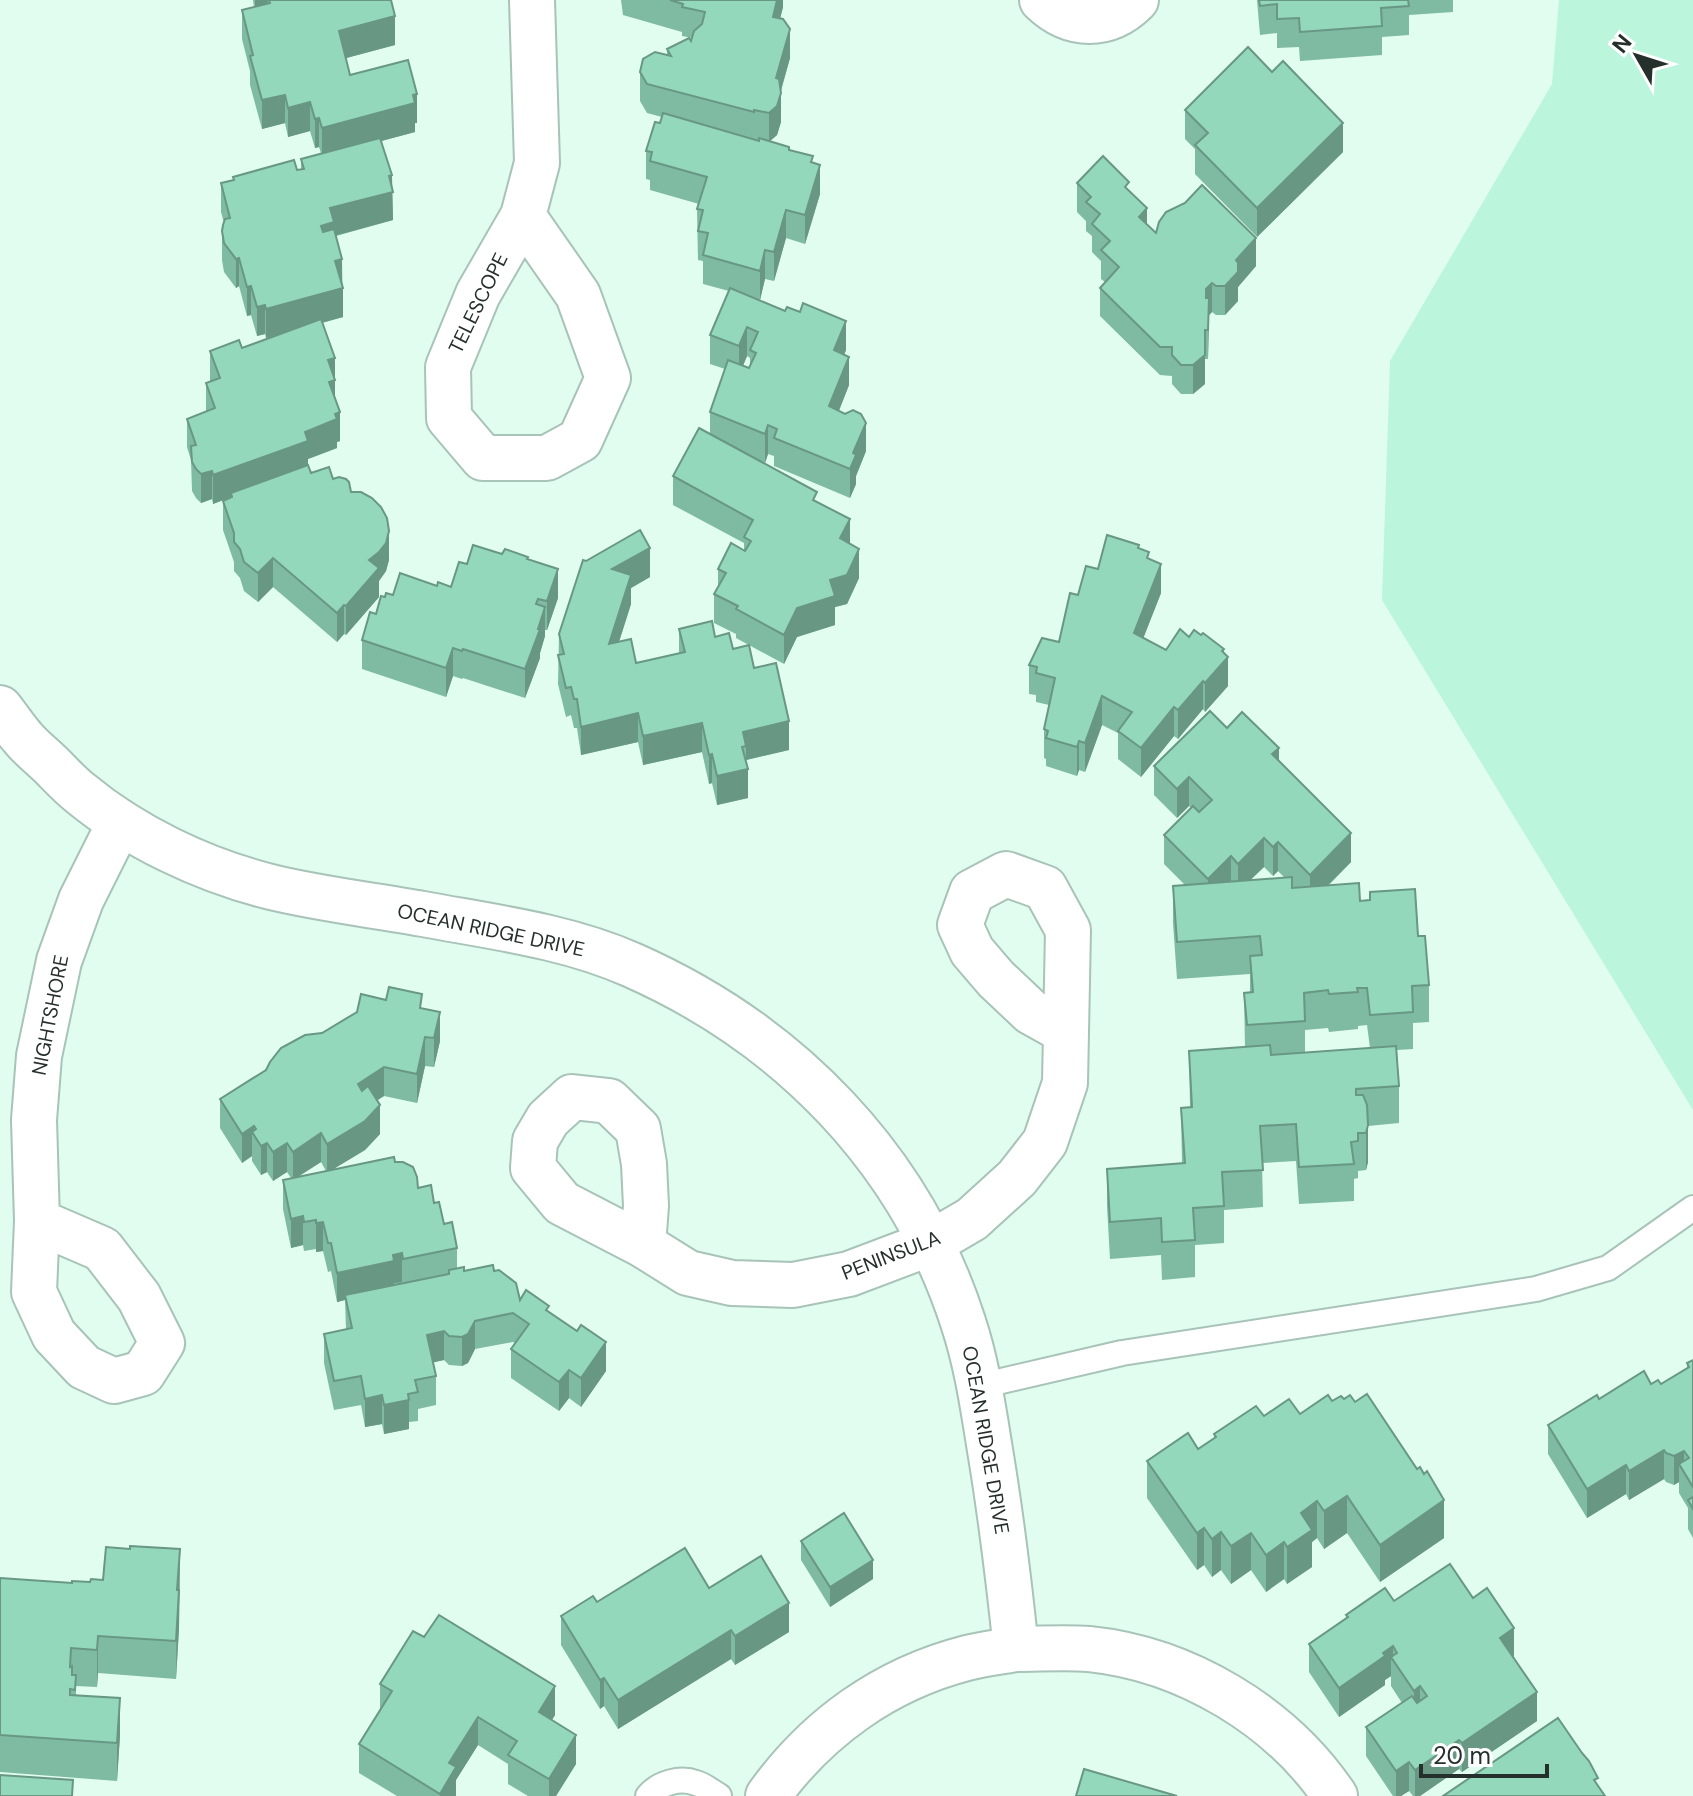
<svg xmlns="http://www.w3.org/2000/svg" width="1693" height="1796" font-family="'DM Sans',sans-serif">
<rect width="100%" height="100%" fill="#e1fdf0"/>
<polygon fill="#baf5dc" points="1559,0 1693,0 1693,1110 1382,600 1390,361 1552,84"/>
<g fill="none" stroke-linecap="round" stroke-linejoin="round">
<defs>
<g id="service">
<polyline points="980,1386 1122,1353 1536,1289 1608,1268 1693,1208"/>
<path d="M648,1796C659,1783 680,1777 696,1783C704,1785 712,1792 719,1796"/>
</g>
<g id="minor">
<path d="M1042,0C1071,28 1108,28 1136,0"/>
<polyline points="523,216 578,295 608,378 580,440 547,458 483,458 449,418 448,367 478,294 523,216 537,163 532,0"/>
<path d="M0,708C8,718 15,729 23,738C31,748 42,756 51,765C60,774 69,784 79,792C133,837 203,870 271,887C320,899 373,905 423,914C493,927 567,936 632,965C788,1034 910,1158 963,1322C977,1364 983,1407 990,1450C1001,1516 1009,1582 1016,1649C1000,1652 983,1654 967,1658C885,1679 817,1728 768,1796"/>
<polyline points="37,1221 102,1249 139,1297 162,1343 143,1373 114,1381 84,1367 54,1335 34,1292 37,1221 34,1120 39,1056 59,961 81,900 120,822"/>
<polyline points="643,1245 646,1206 644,1164 638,1129 609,1101 572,1097 548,1119 535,1141 533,1168 562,1203 643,1245 688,1273 732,1283 793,1285 849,1274 931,1243 972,1219 1017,1178 1045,1142 1065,1083 1068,930 1045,888 1006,874 972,892 960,925 972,951 996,979 1031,1012 1065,1031"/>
<path d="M1016,1649C1040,1649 1065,1647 1089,1649C1186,1659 1281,1716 1335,1796"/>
</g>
</defs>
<use href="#service" stroke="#a8c3b7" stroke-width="28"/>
<use href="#minor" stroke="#a8c3b7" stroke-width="48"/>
<use href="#service" stroke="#fff" stroke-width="24"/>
<use href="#minor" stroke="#fff" stroke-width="44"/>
</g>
<g fill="#7fbaa2" fill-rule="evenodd">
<polygon points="253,0 391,0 395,45 346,58 350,75 417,123 415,123 415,132 381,141 392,186 393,220 336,236 342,259 343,317 322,323 335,387 335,396 340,441 337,442 337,448 308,459 308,465 311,473 333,479 351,492 389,560 386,571 379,581 379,597 346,635 344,634 337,642 273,587 258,602 244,591 240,578 234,571 234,562 223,530 223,501 231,497 213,504 212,499 201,503 196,498 192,491 191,460 187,447 187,419 206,411 206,383 210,381 210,351 242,348 277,335 266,338 265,334 257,336 251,315 247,316 239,286 236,288 224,272 222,260 222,231 224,223 221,212 221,183 233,180 233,177 301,169 301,159 321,153 319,147 315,148 310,131 288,137 285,123 262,129 250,85 250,71 242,39 242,10 254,7"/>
<path d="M621,0H783V7L780,19L790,58L781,91V122L777,135L770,141L789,150L813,163L820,194L805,244L786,238L774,281L765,279L760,300L846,350L844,355L849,385L839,411L866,451L856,476V484L850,498L774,466V456L768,454L765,463L756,459L817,502L850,544L859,578L847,604L835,607V625L797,637L784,664L736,638V634L714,623V594L718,587V569L744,550V543L673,505V476L710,434V412L725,369L710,364V335L729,291L703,284V261L698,260L697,209L699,204L650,190V180L646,179V151L660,123L662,117L647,113L640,101V72L667,55V49L691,41L692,38L682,36V32L623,15ZM747,356L750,358V365L749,368L743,366Z"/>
<polygon points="1257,0 1453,0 1453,12 1409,15 1409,35 1382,37 1382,55 1300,61 1299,47 1277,48 1277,33 1260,35"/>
<polygon points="1185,110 1343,152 1257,237 1195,174 1195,149 1185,139"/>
<polygon points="1077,183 1129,191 1147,224 1156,233 1256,266 1238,287 1238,301 1225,315 1216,315 1212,312 1209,315 1208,359 1205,359 1205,384 1193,394 1181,394 1172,384 1172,376 1160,375 1100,316 1100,288 1105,282 1101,279 1101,261 1092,252 1092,236 1086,231 1086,221 1077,212"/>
<polygon points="1139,548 1149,559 1161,593 1143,638 1166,650 1189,637 1224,653 1228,686 1205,712 1203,709 1178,739 1174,736 1141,777 1118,759 1118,733 1102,725 1085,772 1079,770 1077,776 1046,766 1046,759 1044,758 1044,729 1049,705 1036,702 1036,695 1029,694 1029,665 1059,642 1078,595 1098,569"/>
<polygon points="502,554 528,559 558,598 547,630 545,630 545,636 540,653 540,658 525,698 463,678 462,679 453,676 446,697 362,669 362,640 385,597 393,595 451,587 467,564"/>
<polygon points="583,560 650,577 631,588 631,604 619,642 636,663 679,654 679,629 715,637 733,649 754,668 789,750 746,760 748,798 717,805 712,783 709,784 702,752 643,765 638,742 581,755 577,728 574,728 571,715 566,717 558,684 559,634"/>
<path d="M1227,728L1279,761L1351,862L1328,886L1360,901L1418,936L1429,985V1022L1413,1023V1049L1397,1050L1399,1086V1123L1368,1126V1162L1366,1170L1358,1171V1178L1354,1179V1201L1299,1204L1296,1161L1262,1163L1263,1207L1224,1210V1243L1195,1245V1277L1162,1280L1161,1255L1110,1259L1107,1206V1169L1182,1163L1181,1108L1190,1107L1189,1051L1245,1047L1244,993L1250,992V974L1177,979L1173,923V886L1185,885L1164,864V835L1191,808L1189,806L1177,818L1154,795V766ZM1264,867L1273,876L1278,871L1285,878L1250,880ZM1367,1025L1370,1048L1305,1053V1030L1328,1028L1329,1032L1358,1029V1026Z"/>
<path d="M422,1008L440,1041L434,1067L425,1066L417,1103L384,1096L377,1100L380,1134L365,1150L333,1169L395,1162L418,1188L434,1203L444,1224L457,1248V1269L464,1271H494L520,1300L549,1312L606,1371L581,1407L569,1398L559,1411L511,1378V1349L515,1343L513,1342L475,1349L468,1363L462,1366L449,1365L444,1360L433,1362L436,1376V1405L418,1409V1421L409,1422V1429L384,1434L382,1424L365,1427L361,1405L334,1410L324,1363V1334L346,1329L345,1300L337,1302L331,1271L328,1272L323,1251L316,1252V1249L304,1251L303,1245L291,1248L283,1209V1180L291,1178L287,1172L273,1181L267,1172L261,1175L252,1161V1156L242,1163L220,1128V1099L322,1033ZM321,1162L326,1171L299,1176Z"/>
<polygon points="1693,1360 1693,1538 1688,1529 1688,1508 1679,1493 1679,1482 1674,1485 1666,1482 1664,1479 1629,1500 1626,1494 1587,1518 1548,1454 1548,1425 1599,1399 1651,1384 1661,1384 1687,1369 1687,1363"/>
<polygon points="1332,1401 1444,1538 1380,1582 1347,1533 1324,1549 1317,1538 1312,1542 1312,1567 1287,1584 1284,1579 1266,1592 1251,1570 1231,1584 1221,1570 1212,1577 1204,1565 1197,1570 1147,1498 1147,1461 1198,1449 1214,1438 1214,1434 1264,1416 1300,1414"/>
<polygon points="801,1541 873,1579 830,1607 801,1560"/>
<polygon points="130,1549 180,1549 179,1628 176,1679 98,1673 97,1687 76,1686 76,1695 120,1735 117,1781 0,1772 0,1578 72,1583 90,1582 103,1580"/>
<polygon points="709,1588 789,1632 735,1665 731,1659 618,1729 604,1706 600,1709 561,1645 561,1616 597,1602"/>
<polygon points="1394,1601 1514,1657 1537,1721 1462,1772 1459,1769 1420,1796 1413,1796 1409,1791 1401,1796 1393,1796 1366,1756 1366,1727 1402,1703 1391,1686 1391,1676 1385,1680 1385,1685 1339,1717 1309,1672 1309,1644 1346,1619 1346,1615"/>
<polygon points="380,1684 555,1715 552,1720 576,1764 556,1796 528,1796 508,1784 508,1764 478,1745 456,1780 456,1796 397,1796 359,1773 359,1744 380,1710"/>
</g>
<g fill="#689784">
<polygon points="255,0 268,0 268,6 255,9"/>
<polygon points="777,0 783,0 783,7 773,46 773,17"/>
<polygon points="395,16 395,45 339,60 339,31"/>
<polygon points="790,29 790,58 776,107 776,78"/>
<polygon points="781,93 781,122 777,135 769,142 769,113"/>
<polygon points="417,94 417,123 415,123 415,132 322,157 322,128"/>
<polygon points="285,95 285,123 262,129 262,100"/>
<polygon points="310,102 310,131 288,137 288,108"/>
<polygon points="319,118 319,147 315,148 315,119"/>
<polygon points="1343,123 1343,152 1257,237 1257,208"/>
<polygon points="820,165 820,194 805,244 805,215"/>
<polygon points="392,175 393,220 334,236 321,254 321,226 330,208"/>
<polygon points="1147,208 1147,237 1139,217"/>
<polygon points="786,210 786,238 774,281 774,252"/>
<polygon points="1256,238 1256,266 1238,287 1238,301 1225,315 1225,286 1236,260"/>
<polygon points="765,250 765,279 760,300 760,271"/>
<polygon points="239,258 239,286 236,288 236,259"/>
<polygon points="342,259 342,288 335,261"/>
<polygon points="1212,283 1212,312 1209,315 1208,359 1208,315 1206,318 1206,289"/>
<polygon points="251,286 251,315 247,316 247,287"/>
<polygon points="343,288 343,317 266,338 266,309"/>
<polygon points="265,305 265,334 257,336 257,307"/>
<polygon points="846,321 846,350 834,379 834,350"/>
<polygon points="747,327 747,356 739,375 739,346"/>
<polygon points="1205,330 1205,384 1193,394 1193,365"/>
<polygon points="849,357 849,385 829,435 829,406"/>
<polygon points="335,358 335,409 329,411 328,360"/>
<polygon points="340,412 340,441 337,442 337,448 308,459 308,469 231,493 231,497 213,504 213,475 305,432"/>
<polygon points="866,423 866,451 856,476 856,484 850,498 850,469 853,453"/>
<polygon points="768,425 768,454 765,463 765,434"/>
<polygon points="212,471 212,499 201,503 201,474"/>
<polygon points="850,519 850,548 840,538"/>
<polygon points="389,531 389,560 386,571 379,581 379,597 346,635 346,606 369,560"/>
<polygon points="650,548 650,577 631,588 631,604 609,673 612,569"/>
<polygon points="859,549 859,578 847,604 835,607 835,625 797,637 784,664 784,635 797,608 830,580"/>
<polygon points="273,558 273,587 258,602 258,573"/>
<polygon points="1161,564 1161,593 1134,662 1134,633"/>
<polygon points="558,569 558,598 547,630 547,601"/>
<polygon points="344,605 344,634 337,642 337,613"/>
<polygon points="545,607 545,636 540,653 540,658 525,698 525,669"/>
<polygon points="453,648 453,676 446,697 446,668"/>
<polygon points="1224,649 1224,662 1228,657 1228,686 1205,712 1205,683"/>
<polygon points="1203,681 1203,709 1178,739 1178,710"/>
<polygon points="1102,696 1102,725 1085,772 1085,743"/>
<polygon points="1174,707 1174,736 1141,777 1141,748"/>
<polygon points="638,713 638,742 581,755 581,727"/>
<polygon points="789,721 789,750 746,760 746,746 743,732"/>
<polygon points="702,723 702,752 643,765 643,736"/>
<polygon points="1079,741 1079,770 1077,776 1077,747"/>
<polygon points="1279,748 1279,777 1272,754"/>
<polygon points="712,754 712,783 709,784 709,755"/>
<polygon points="748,769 748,798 717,805 717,776"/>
<polygon points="1189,777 1189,806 1177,818 1177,789"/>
<polygon points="1351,833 1351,862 1310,903 1310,875"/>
<polygon points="1264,838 1264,867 1238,892 1238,864"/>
<polygon points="1278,842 1278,871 1273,876 1273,847"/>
<polygon points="1231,856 1231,885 1208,908 1208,879"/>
<polygon points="440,1012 440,1041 434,1067 434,1038"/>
<polygon points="425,1037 425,1066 417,1103 417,1074"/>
<polygon points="384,1067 384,1096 358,1113 358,1084"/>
<polygon points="380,1105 380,1134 365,1150 327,1173 327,1144"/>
<polygon points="1368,1125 1368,1162 1366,1170 1366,1133"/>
<polygon points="254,1126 254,1135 252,1132 252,1156 242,1163 242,1134"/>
<polygon points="321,1133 321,1162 293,1180 293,1152"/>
<polygon points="267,1143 267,1172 261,1175 261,1146"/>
<polygon points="287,1143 287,1172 273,1181 273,1152"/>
<polygon points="303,1216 303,1245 291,1248 291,1219"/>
<polygon points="323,1222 323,1251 316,1252 316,1223"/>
<polygon points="402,1253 402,1282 394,1283 394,1290 345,1295 345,1300 337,1302 337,1273"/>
<polygon points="475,1321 475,1349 468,1363 462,1366 462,1337"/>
<polygon points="444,1331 444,1360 427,1364 427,1335"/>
<polygon points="606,1342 606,1371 581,1407 581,1378"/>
<polygon points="569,1370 569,1398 559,1411 559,1382"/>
<polygon points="382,1395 382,1424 365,1427 365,1399"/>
<polygon points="409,1400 409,1429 384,1434 384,1405"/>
<polygon points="1664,1450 1664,1479 1629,1500 1629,1471"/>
<polygon points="1684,1451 1684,1472 1679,1464 1679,1482 1674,1485 1674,1456"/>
<polygon points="1626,1465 1626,1494 1587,1518 1587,1489"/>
<polygon points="1347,1496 1347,1533 1324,1549 1324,1511"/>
<polygon points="1444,1500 1444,1538 1380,1582 1380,1545"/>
<polygon points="1317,1501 1317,1538 1312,1542 1312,1567 1287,1584 1287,1547 1301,1513"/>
<polygon points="1204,1528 1204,1565 1197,1570 1197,1533"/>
<polygon points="1221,1532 1221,1570 1212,1577 1212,1539"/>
<polygon points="1251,1533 1251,1570 1231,1584 1231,1546"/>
<polygon points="1284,1542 1284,1579 1266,1592 1266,1555"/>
<polygon points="180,1549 179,1628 176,1679 177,1590"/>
<polygon points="873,1560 873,1579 830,1607 830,1587"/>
<polygon points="789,1603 789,1632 735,1665 735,1636"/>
<polygon points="1514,1628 1514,1657 1500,1667 1500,1638"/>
<polygon points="731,1630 731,1659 618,1729 618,1700"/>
<polygon points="98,1636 98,1673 97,1687 97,1650"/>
<polygon points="1393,1646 1393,1660 1391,1657 1391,1676 1385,1680 1385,1685 1339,1717 1339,1688"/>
<polygon points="604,1678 604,1706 600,1709 600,1680"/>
<polygon points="555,1686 555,1715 539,1741 539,1712"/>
<polygon points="1420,1686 1420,1715 1414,1719 1414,1691"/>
<polygon points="1537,1692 1537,1721 1462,1772 1462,1743"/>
<polygon points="120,1698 120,1735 117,1781 117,1743"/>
<polygon points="478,1717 478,1745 456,1780 456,1796 440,1796 449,1763"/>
<polygon points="576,1735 576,1764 556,1796 549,1796 549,1779"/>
<polygon points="1459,1740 1459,1769 1420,1796 1415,1796 1415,1770"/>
<polygon points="1409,1762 1409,1791 1401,1796 1396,1796 1396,1771"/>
</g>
<g fill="#94d8bc" stroke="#689784" stroke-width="2">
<polygon points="269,0 391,0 395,16 339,31 350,75 408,60 417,94 413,95 415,103 322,128 319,118 315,119 310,102 288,108 285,95 262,100 250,56 253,55 242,10 270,3"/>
<polygon points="670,0 777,0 773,17 783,19 790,29 776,78 779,79 781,93 777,106 769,113 754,110 754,112 647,84 640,72 643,59 655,52 671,56 667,49 689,38 691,41 694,31 702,24 705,12 682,7 683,4"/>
<polygon points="1259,0 1408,0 1409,6 1381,8 1382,26 1300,32 1299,18 1277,19 1277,4 1260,6"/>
<polygon points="1248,47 1272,72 1283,61 1343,123 1257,208 1195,145 1208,133 1185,110"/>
<polygon points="663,113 759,141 759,138 789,147 789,150 813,156 811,162 820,165 805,215 786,210 774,252 765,250 760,271 703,255 708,233 698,231 703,210 697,209 707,177 650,161 652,152 646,151 655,122 660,123"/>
<polygon points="380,138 392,175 389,176 393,192 330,208 334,222 321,226 323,232 334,229 342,259 335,261 343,288 266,309 265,305 257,307 251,286 247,287 239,258 236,259 224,243 222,231 223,225 225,219 230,218 221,183 234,180 233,177 294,160 297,170 304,169 301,159"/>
<polygon points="1103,156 1129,182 1125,187 1147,208 1139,217 1156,233 1159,222 1166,212 1185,203 1202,185 1256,238 1236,260 1238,263 1238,272 1225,286 1216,286 1212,283 1206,289 1206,298 1209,298 1208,330 1205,330 1205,355 1193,365 1181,365 1172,355 1172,347 1160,347 1100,288 1119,267 1101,250 1110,241 1092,224 1100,214 1086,202 1091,197 1077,183"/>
<polygon points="730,288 785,311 787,307 800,312 803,303 846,321 834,350 849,357 829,406 845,414 853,410 861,414 866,423 853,453 856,455 850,469 774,438 777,429 768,425 765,434 710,412 728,360 749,368 756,353 750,350 758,332 747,327 739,346 710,335"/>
<polygon points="321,319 335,358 328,360 335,380 329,382 340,412 335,414 337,419 305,432 308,441 213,475 212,471 201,474 196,469 192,462 191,446 196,445 187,419 215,408 206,383 220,378 210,351 239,340 242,348"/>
<polygon points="699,428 817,492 813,500 850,519 840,538 859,549 847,575 830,580 835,596 797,608 784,635 736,609 738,606 714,594 726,573 718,569 731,543 745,551 751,541 744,537 753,520 673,476"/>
<polygon points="308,465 311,473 329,467 333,479 339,477 346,479 349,482 351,492 361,492 372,498 381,507 387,518 389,531 386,543 379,552 369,560 379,568 346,606 344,605 337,613 273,558 258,573 244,562 240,549 234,542 234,533 223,501 232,497 231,493"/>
<polygon points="640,530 650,548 612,569 631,575 609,644 631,639 636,663 685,652 679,629 712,621 715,637 729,633 733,649 749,645 754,668 776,663 789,721 743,732 746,746 742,747 748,769 717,776 712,754 709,755 702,723 643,736 638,713 581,727 577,699 574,699 571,687 566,688 558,655 564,654 559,634 583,560 586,561"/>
<polygon points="1107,535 1139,545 1138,548 1149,552 1147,558 1161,564 1134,633 1166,650 1180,629 1189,637 1194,630 1201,635 1203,633 1224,649 1222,651 1228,657 1205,683 1203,681 1178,710 1174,707 1141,748 1118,731 1132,712 1102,696 1085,743 1079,741 1077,747 1046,738 1048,731 1044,729 1055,678 1036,673 1037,667 1029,665 1042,638 1059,642 1070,593 1078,595 1086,566 1098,569"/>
<polygon points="473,545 502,554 505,549 528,557 527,559 558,569 547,601 538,599 536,604 545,607 538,629 540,629 525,669 463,649 462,651 453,648 446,668 362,640 370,612 376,614 381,596 385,597 386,593 393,595 400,573 437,586 438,582 451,587 459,562 467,564"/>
<polygon points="1210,711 1227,728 1242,712 1279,748 1272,754 1351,833 1310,875 1278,842 1273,847 1264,838 1238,864 1231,856 1208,879 1164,835 1193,806 1199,812 1212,800 1189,777 1177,789 1154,766"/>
<polygon points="1292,877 1292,888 1359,883 1360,901 1370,900 1370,892 1415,889 1418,936 1425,936 1429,985 1412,986 1413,1012 1370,1015 1367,988 1357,988 1358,992 1329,994 1328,990 1304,993 1305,1021 1247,1025 1244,993 1253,992 1250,956 1262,955 1260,936 1177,942 1173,886"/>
<polygon points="389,987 422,994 420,1008 440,1012 434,1038 425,1037 417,1074 384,1067 358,1084 362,1091 368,1086 380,1105 365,1121 327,1144 321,1133 293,1152 287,1143 273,1152 267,1143 261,1146 252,1132 256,1129 254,1126 242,1134 220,1099 266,1070 270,1062 281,1048 305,1035 322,1033 357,1012 361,994 386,1000"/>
<polygon points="1270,1045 1271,1055 1396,1046 1399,1086 1356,1089 1356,1095 1363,1095 1367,1105 1368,1125 1366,1133 1358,1133 1358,1141 1351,1142 1354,1164 1299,1167 1296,1124 1260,1126 1263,1170 1222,1172 1224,1206 1193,1208 1195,1240 1162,1242 1161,1218 1110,1222 1107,1169 1185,1163 1181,1108 1192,1107 1189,1051"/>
<polygon points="394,1157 395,1162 403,1162 413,1167 417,1177 418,1188 431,1185 434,1203 439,1202 444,1224 452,1222 457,1248 403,1259 402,1253 393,1255 394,1261 337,1273 331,1243 328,1243 323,1222 316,1223 316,1220 304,1222 303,1216 291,1219 283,1180"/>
<polygon points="493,1265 494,1271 499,1270 516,1283 520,1300 526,1290 549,1306 546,1310 577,1331 581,1325 606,1342 581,1378 569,1370 559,1382 511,1349 529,1324 513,1313 475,1321 468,1334 462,1337 449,1336 444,1331 427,1335 436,1376 415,1380 418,1392 408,1394 409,1400 384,1405 382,1395 365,1399 361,1376 334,1381 324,1334 352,1328 345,1295 449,1274 449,1270 464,1267 464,1271"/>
<polygon points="1693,1360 1693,1487 1679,1464 1689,1458 1684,1451 1674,1456 1666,1453 1664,1450 1629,1471 1626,1465 1587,1489 1548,1425 1597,1395 1599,1399 1644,1371 1651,1384 1658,1380 1661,1384 1689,1367 1687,1363"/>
<polygon points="1367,1394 1417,1469 1420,1467 1424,1474 1427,1471 1444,1500 1380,1545 1347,1496 1324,1511 1317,1501 1301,1513 1312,1530 1287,1547 1284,1542 1266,1555 1251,1533 1231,1546 1221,1532 1212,1539 1204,1528 1197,1533 1147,1461 1188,1433 1198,1449 1216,1437 1214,1434 1256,1406 1264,1416 1289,1399 1300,1414 1328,1395 1332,1401 1341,1396 1344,1399 1350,1395 1355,1402"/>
<polygon points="1693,1497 1693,1509 1688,1500"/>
<polygon points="844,1513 873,1560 830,1587 801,1541"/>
<polygon points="130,1546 180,1549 177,1590 179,1590 176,1641 98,1636 97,1650 71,1648 70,1667 72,1666 72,1675 76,1675 75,1690 70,1689 70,1695 120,1698 117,1743 0,1735 0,1578 72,1583 72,1581 90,1582 91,1579 103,1580 106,1547 130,1549"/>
<polygon points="685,1548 709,1588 761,1556 789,1603 735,1636 731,1630 618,1700 604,1678 600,1680 561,1616 593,1596 597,1602"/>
<polygon points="1450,1564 1473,1598 1487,1588 1514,1628 1500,1638 1537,1692 1462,1743 1459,1740 1415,1770 1409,1762 1396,1771 1366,1727 1412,1696 1417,1703 1427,1696 1420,1686 1414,1691 1391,1657 1397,1653 1393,1646 1383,1653 1385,1656 1339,1688 1309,1644 1348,1617 1346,1615 1385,1588 1394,1601"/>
<polygon points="439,1615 555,1686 539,1712 576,1735 549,1779 508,1755 517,1741 478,1717 449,1763 456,1767 440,1794 359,1744 392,1691 380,1684 413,1631 424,1637"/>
<polygon points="1558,1718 1582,1753 1589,1761 1598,1778 1594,1780 1605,1796 1443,1796"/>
<polygon points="1084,1769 1177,1796 1076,1796"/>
<polygon points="0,1775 73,1780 72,1796 0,1796"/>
</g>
<g text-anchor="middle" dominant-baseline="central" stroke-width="8" stroke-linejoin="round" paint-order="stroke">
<g font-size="20" fill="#252f2b" stroke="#fff">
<text transform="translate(478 303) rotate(-64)">TELESCOPE</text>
<text transform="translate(491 930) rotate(12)">OCEAN RIDGE DRIVE</text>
<text transform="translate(50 1015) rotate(-79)">NIGHTSHORE</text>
<text transform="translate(891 1255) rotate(-21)">PENINSULA</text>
<text transform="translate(986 1440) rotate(80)">OCEAN RIDGE DRIVE</text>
</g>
</g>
<g transform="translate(1637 56) rotate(309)" stroke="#ffffff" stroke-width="6" paint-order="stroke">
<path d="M0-6L14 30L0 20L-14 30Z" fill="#252f2b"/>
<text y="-12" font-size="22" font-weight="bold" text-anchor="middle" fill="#252f2b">N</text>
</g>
<path d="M1421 1764v12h126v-12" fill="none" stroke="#252f2b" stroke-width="4"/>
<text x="1433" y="1764" font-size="24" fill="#252f2b" stroke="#ffffff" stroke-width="6" paint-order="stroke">20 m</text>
</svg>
